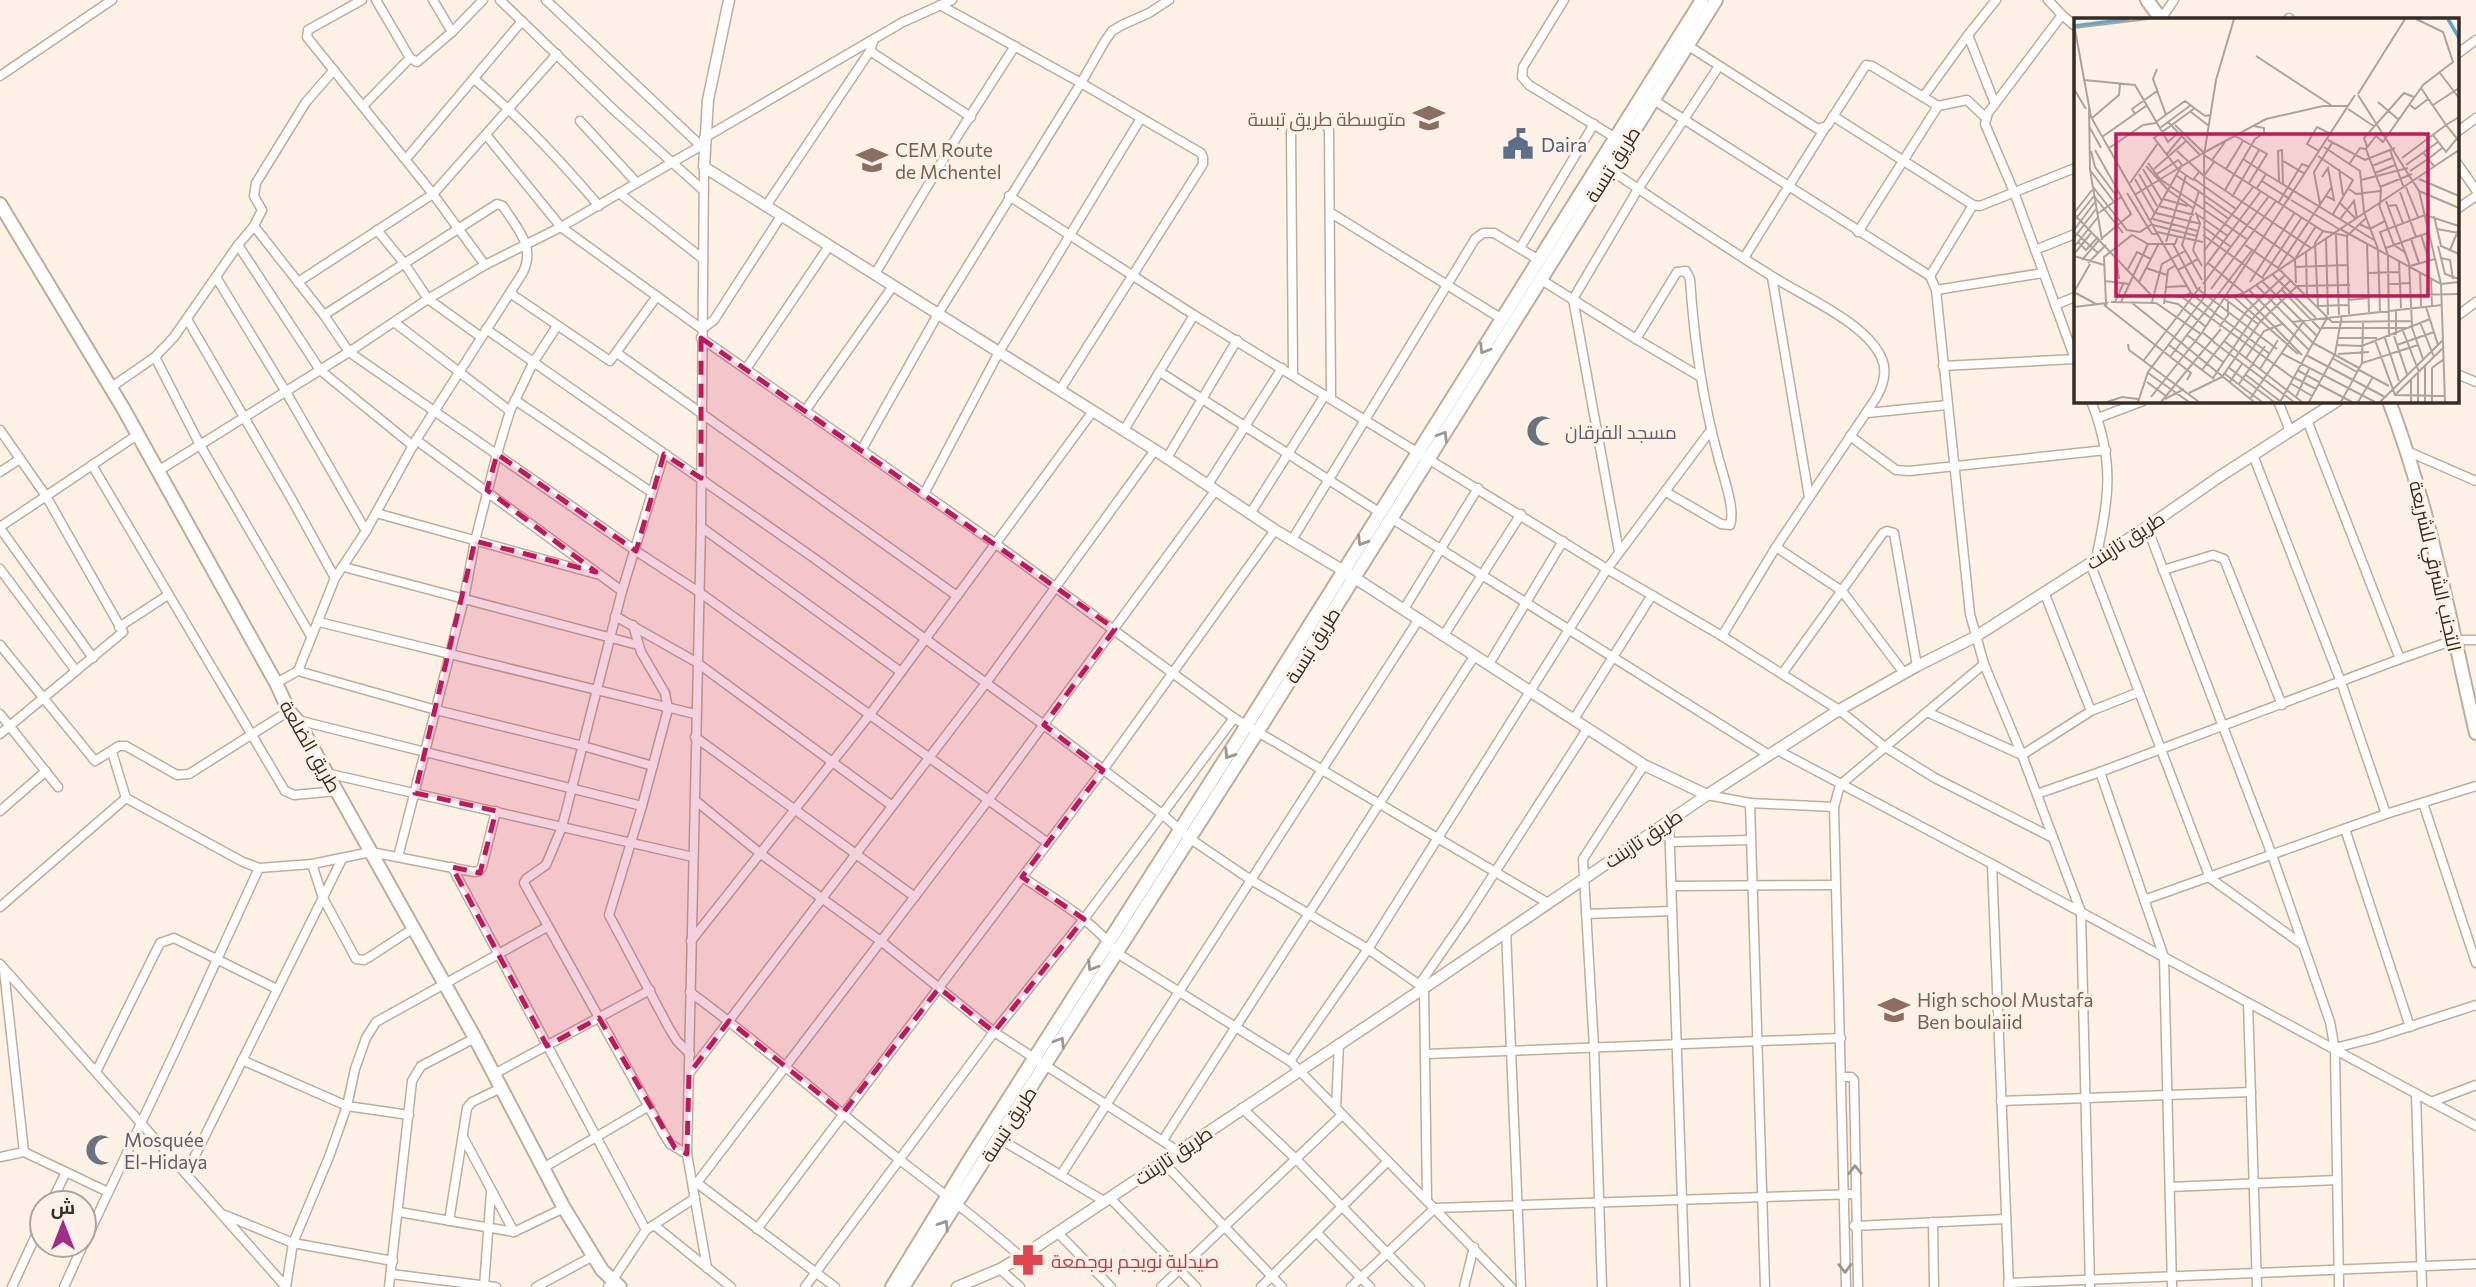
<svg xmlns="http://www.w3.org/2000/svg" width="2476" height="1287" font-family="Commissioner,Cairo,sans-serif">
<rect width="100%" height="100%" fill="#fef2e7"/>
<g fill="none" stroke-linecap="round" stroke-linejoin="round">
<defs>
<g id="minor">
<polyline points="362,0 308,30 307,37 433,194 485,265"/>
<polyline points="376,0 410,58 417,62 452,32 483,0"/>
<polyline points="433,0 452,32"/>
<polyline points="500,0 615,111 704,191"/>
<polyline points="546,0 701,146"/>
<polyline points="1564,0 1523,67 1522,77 1529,85 1619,140"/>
<polyline points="2048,0 2062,15"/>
<polyline points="940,5 1081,83 1201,153 1203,158 1203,164 1060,390"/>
<polyline points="2289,18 2290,19"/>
<polyline points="2161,19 2174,0"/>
<polyline points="2075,26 2062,15 1988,113 1985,124 2014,192 2075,359"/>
<polyline points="1687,45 1818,129 1827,126 1866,65 1872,66 1938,106"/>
<polyline points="870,51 971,117"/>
<polyline points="2457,54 2476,40"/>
<polyline points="0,76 112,0"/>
<path d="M474,79C520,117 560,160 599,206"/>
<polyline points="1923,97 1968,35"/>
<polyline points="1652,99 1930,276 1936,290 1970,614 1984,664 2022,755 2081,912 2090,1287"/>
<polyline points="1995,104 1968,35 1996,0"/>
<polyline points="363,106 410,58"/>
<polyline points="1833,116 1973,205 1980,206 2075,168"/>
<polyline points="580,121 637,183"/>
<polyline points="2457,132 2476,118"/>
<polyline points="487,136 561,227 702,329 714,320 781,216"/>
<polyline points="704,138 903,22 952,0"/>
<polyline points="406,159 522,21"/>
<polyline points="2457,163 2476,190"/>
<polyline points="704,167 701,527 687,1154 707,1268"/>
<path d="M1609,169C1662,205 1716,241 1770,275C1802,296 1865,322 1881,357C1888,371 1883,386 1876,398L1776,547L1722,636"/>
<polyline points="619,193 703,259"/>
<polyline points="1009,196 1194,315"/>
<polyline points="766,206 870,51 874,39"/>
<polyline points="2457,209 2476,196"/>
<polyline points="1331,213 1502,319"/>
<polyline points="254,226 324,315 349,352 636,551 699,592 1048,843"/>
<polyline points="377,230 404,263 428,299 481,337"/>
<polyline points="1858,232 1938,106 1967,100 1985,117"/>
<polyline points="238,245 320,370 413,446"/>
<polyline points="1520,248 1594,124"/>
<polyline points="2035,250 2075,234"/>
<polyline points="1744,258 1825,128"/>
<polyline points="875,274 958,135 1015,46"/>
<polyline points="1930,276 1973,205"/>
<polyline points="216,277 286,392 366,531"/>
<polyline points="1772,277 1809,497"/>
<polyline points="1540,279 1636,339 1699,376"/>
<polyline points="298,282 433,194 557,54"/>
<polyline points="1936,290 2043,273"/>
<polyline points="510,293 610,361 657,296"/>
<polyline points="2055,305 2075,297"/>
<polyline points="2457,316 2476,302"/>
<polyline points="187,319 291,498 335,578"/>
<polyline points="394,322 510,411"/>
<polyline points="486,329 811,556 1044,725 1162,814 1189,838 1251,880 1368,949 1424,988 1427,1200"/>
<polyline points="701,338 996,544 1234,718 1548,903"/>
<path d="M1636,339L1677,272L1686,271L1690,279C1694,339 1702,398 1718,456C1722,473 1736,509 1730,525L1721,524L1666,492"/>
<polyline points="617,353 957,596"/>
<polyline points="155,357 200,445 311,636"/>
<polyline points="1943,366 2075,359"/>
<polyline points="746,369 829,246"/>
<polyline points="1160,372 1379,512"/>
<path d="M1293,374L1291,132C1296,120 1316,120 1327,125L1329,131L1331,399"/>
<polyline points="2457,374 2476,382"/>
<polyline points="110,388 155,357 174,337 238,245 254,226 262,210 254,196 256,183 306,102 334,70"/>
<polyline points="515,400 651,492"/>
<path d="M2091,401C2115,462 2109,496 2096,559"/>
<polyline points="2278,401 2290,431"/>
<polyline points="805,411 893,286"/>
<polyline points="1867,413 1947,405"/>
<polyline points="2098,418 2143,401"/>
<polyline points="2307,420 2400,659"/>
<polyline points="0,430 46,496 123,632 0,734"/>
<polyline points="1124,430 1194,315 1607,569 1722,636 1839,710 1885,747 1935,778 2053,838"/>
<polyline points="1850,436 1896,470 1909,471 2106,450"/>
<polyline points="416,440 622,591"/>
<polyline points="862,449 938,314 1081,83 1105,41 1112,31 1122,25 1149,13 1169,0"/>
<polyline points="2409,452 2476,481"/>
<polyline points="664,454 622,591 562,827 546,865 526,879 524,883 665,1136 670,1144 687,1154"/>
<polyline points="2253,455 2341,682 2386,814 2476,786"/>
<polyline points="1167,458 1237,340"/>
<polyline points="92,465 285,791 294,795 337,791"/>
<polyline points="158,471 349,352 428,299 485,265 561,227 704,144"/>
<polyline points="0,472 20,459"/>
<polyline points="1207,486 1282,368"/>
<polyline points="924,494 999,352 1141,118"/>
<polyline points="376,513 596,574"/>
<polyline points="1250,514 1325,395"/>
<polyline points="1391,518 1769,755"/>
<polyline points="0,527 137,435"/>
<polyline points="701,527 901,672"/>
<polyline points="2147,527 2272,855 2330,1022 2335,1050 2339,1287"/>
<polyline points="0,528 93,658"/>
<polyline points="1292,540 1475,239 1483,233 1494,233 1539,260"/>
<polyline points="1776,547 1842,591 1904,673"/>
<polyline points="1619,552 1573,299 1638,189 1719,66"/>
<polyline points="2090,563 2210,878 2303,945"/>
<polyline points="344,567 638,645"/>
<polyline points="0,569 76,671"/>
<polyline points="2163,570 2213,555 2224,559 2282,705"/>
<polyline points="2044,592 2091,711"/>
<polyline points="1404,609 1478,488"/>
<polyline points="615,616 696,662 891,805"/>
<polyline points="319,622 695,714"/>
<polyline points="633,625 641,652 665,693 668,709 642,806 609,915 669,1028 677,1041 690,1054"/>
<polyline points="119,627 168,595"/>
<polyline points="1444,635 1521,514"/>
<polyline points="0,645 95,761 119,746 126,746 177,775 189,774 289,711"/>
<polyline points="1489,664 1563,541"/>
<polyline points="298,671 436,710 583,746 653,766"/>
<polyline points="1782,674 1883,533 1887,531 1894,533 1917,666"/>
<path d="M276,683L298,671L335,578L366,531L416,440L522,274C537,247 517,229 503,206L497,204L324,315"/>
<polyline points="1927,712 2022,755 2091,711 2139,692"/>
<polyline points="0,714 58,787"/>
<polyline points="1574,719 1652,595"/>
<polyline points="297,720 642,806"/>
<polyline points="695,737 915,897"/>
<polyline points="1777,750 1992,864 2476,1126"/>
<polyline points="112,752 126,798"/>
<polyline points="326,773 693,857"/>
<polyline points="2037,794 2100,772"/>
<polyline points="1707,795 1750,803 1834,807"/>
<polyline points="696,801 761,854 882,942 994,1032 1178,1151"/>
<polyline points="1750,803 1765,1287"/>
<polyline points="2423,803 2476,963"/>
<polyline points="0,811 46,771"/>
<polyline points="1669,820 1685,1287"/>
<polyline points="2345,829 2410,1027"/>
<polyline points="1670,842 1750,840"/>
<polyline points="398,857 464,599 475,541 497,454 510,411 533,363 557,326"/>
<polyline points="312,864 323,898 356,959 364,960 371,956 414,928"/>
<polyline points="1992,864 2009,1287"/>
<polyline points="452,867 646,1230"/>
<path d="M1022,877C1055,899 1093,920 1117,953L1290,1061L1511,1287"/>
<polyline points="1671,886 1835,885"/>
<polyline points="2144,900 2386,814"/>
<polyline points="0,907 126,798 243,862 259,868 312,864 371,852 474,872 479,871 482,867 496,811"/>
<polyline points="1586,914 1672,911"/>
<polyline points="1506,931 1521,1287"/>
<polyline points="691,941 871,713 1093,411"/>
<polyline points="0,964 286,1287"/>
<polyline points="4,970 24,1152"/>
<polyline points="1419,985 1466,917 1588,728"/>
<path d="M690,992C762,1045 829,1104 900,1160C941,1192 982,1222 1021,1257"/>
<polyline points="2248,1003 2257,1287"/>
<polyline points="2335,1048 2374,1038 2476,1005"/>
<polyline points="1426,1054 1841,1038"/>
<polyline points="242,1060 347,1106 409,1115"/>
<polyline points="1290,1061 1368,949 1607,569 1711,430"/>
<polyline points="96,1072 160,943 174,938 277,989"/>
<polyline points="690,1072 986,683 1155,450"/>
<polyline points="494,1074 650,990"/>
<polyline points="1841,1077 1851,1077 1854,1080 1858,1287"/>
<polyline points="2416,1094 2422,1287"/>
<polyline points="2001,1101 2251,1092"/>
<polyline points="2431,1102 2476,1085"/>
<polyline points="1242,1108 1296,1159 1420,1287"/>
<polyline points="1336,1108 1339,1044"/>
<polyline points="463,1137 514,1232"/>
<polyline points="998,1138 1104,1201"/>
<polyline points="1163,1140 1475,655"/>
<polyline points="0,1157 24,1152 108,1192"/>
<polyline points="1162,1161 1282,1287"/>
<polyline points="543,1168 649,1106"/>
<polyline points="186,1174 342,859"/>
<polyline points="1061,1175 1419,619"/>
<polyline points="697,1183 835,1287"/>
<polyline points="2170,1187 2337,1180"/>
<polyline points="693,1188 989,799 1215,491"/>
<polyline points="1110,1198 1196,1287"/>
<polyline points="51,1203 66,1172"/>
<polyline points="399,1212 514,1232 564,1208"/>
<polyline points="225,1215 293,1243 393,1261"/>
<polyline points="449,1221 467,1108 472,1102 501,1088"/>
<polyline points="1933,1222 1934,1287"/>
<polyline points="654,1225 731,1287"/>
<polyline points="1854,1226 2006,1219"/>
<polyline points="757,1229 1103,770 1275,530"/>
<polyline points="1058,1233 1111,1287"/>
<polyline points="1317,1233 1370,1287"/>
<polyline points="84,1244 176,1049 259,868"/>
<polyline points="1000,1269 1020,1287"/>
<polyline points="391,1274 496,1287"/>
<polyline points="2008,1283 2476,1264"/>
<polyline points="12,1287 42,1222"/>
<polyline points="64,1287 83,1245"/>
<polyline points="286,1287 293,1243 329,1157 347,1106 355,1069 366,1038 376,1022 547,927"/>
<polyline points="389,1287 412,1081 421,1066 475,1038"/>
<polyline points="484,1287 491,1192"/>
<polyline points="536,1287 593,1256"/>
<polyline points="608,1287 646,1230 695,1198"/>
<polyline points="805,1287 994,1032 1084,919 1234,718"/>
<polyline points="1161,1287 1342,1115"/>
<polyline points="1261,1287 1388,1161"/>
<polyline points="1351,1287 1435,1208 1856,1194"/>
<polyline points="1464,1287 1474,1247"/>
<polyline points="1602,1287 1594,1047 1583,859 1644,765"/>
<polyline points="1846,1287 1834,807 1840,785 1984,664"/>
<polyline points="2172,1287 2164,957 2100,772 2400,659 2454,640 2476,640"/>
</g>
<g id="tertiary">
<polyline points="729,0 708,100 704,167 1155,450 1275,530 1344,571 1644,765 1707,795"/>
<polyline points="957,1287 1000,1269 1021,1257 1424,988 1707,795 1839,710 1917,666 1975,637 2147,527 2219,477 2337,401"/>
</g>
<g id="primary">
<polyline points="2147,0 2161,19"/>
<polyline points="0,204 123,408 276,683 289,711 297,720 475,1038 564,1208 602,1270 620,1287"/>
<path d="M2389,401C2430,508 2450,622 2476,733"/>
<polyline points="892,1287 970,1159 1247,725 1702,0"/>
<polyline points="903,1287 1258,731 1716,0"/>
</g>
</defs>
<use href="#minor" stroke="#bfad9a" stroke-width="11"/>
<use href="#tertiary" stroke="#bfad9a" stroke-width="13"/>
<use href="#primary" stroke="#bfad9a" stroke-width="16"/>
<use href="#minor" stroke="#fff" stroke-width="8"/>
<use href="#tertiary" stroke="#fff" stroke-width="10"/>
<use href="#primary" stroke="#fff" stroke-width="12"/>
</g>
<defs><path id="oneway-chevron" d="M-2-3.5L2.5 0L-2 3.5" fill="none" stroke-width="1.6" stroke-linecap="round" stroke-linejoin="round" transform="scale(1.75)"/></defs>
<g stroke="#9a9692">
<use href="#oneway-chevron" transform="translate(1484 349) rotate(122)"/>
<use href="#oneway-chevron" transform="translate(1443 436) rotate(-58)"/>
<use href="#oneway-chevron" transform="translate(1362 541) rotate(121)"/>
<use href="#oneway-chevron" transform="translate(1229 754) rotate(123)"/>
<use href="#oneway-chevron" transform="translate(1092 966) rotate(122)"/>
<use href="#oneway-chevron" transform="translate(1060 1042) rotate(-58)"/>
<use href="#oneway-chevron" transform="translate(1855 1170) rotate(-91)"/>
<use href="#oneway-chevron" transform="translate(944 1225) rotate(-57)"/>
<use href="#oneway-chevron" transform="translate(1845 1268) rotate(89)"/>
</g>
<path fill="#c2185b" fill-opacity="0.2" stroke="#c2185b" stroke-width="5" stroke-dasharray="14 9" stroke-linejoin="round" d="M701,338L1115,629L1044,725L1103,770L1022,877L1084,919L994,1032L939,988L843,1113L729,1021L689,1074L687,1154L675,1148L599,1018L547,1046L452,867L480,873L496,811L415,793L475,541L596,572L487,490L497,454L636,551L664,454L701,478Z"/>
<defs>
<symbol id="school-bare" viewBox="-9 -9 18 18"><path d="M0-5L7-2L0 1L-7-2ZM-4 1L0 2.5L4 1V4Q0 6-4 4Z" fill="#8d6e63" stroke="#fef2e7" stroke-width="2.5" paint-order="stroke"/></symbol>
<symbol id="civic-bare" viewBox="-9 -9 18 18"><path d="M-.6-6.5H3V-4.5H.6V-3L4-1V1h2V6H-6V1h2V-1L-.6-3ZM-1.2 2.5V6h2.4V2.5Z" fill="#5c6f8a" stroke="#fef2e7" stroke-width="2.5" paint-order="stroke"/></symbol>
<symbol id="mosque-bare" viewBox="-9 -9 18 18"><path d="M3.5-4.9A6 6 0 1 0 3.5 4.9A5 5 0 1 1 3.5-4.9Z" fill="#6b7280" stroke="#fef2e7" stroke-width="2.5" paint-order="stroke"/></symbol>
<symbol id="pharmacy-bare" viewBox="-9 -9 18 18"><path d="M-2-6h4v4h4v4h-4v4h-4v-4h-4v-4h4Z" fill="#e0444e" stroke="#fef2e7" stroke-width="2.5" paint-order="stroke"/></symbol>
</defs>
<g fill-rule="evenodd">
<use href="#school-bare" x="1407" y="96" width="44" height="44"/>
<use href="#civic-bare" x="1496" y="122" width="44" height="44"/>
<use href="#school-bare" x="850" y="138" width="44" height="44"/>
<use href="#mosque-bare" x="1520" y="409" width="44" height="44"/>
<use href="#school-bare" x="1872" y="988" width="44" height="44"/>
<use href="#mosque-bare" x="79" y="1128" width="44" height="44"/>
<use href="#pharmacy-bare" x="1006" y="1238" width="44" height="44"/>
</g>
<g text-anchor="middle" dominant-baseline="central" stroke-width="6" stroke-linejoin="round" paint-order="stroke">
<g font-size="19" fill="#785e54" stroke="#fef2e7" text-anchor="start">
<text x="1406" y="118" text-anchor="end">متوسطة طريق تبسة</text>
<text x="895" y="149">CEM Route<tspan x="895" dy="22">de Mchentel</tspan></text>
<text x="1917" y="999">High school Mustafa<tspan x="1917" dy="22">Ben boulaiid</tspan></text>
</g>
<g font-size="19" fill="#4e5e75" stroke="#fef2e7" text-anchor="start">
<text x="1541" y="144">Daira</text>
</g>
<g font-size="19" fill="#342d26" stroke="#fef2e7">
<text transform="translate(1612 164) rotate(-58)">طريق تبسة</text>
<text transform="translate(2125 540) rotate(-33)">طريق تازبنت</text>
<text transform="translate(2436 566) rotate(77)">التجنب الشرقي للشريعة</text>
<text transform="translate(1312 645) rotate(-58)">طريق تبسة</text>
<text transform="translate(311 746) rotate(60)">طريق الضلعة</text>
<text transform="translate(1643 838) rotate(-34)">طريق تازبنت</text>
<text transform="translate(1008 1124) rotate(-57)">طريق تبسة</text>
<text transform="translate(1173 1155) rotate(-34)">طريق تازبنت</text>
</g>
<g font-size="19" fill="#5b616d" stroke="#fef2e7" text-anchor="start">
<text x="1565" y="431">مسجد الفرقان</text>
<text x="124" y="1139">Mosquée<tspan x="124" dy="22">El-Hidaya</tspan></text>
</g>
<g font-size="19" fill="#be3a42" stroke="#fef2e7" text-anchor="start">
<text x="1051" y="1260">صيدلية نويجم بوجمعة</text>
</g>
</g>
<g transform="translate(2074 18)">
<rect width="385" height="385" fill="#fef2e7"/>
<path fill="none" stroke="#59a9ce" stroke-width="3.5" d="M374,1L385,20M0,8L55,1"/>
<path fill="none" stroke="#ada39a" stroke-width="2" d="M160,1L142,62L130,137L249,213L273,218M0,6L17,99L117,275L142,296M0,10L74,1M182,38L257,87M83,51L79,61L92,97M366,55L385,80M10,62L61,67L94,124L104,115M0,71L12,91M284,76L331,1M284,77L345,173L367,266L371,384M304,84L325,102M336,87L341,91L354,81M359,87L385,70M15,90L16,152L28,222M274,91L301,109M117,94L135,108M61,96L58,91L83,73M385,99L372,107L385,123M18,100L45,77L46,66M82,104L111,83L131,98L137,97M94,104L126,137M101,107L130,135M15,108L27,130M86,110L117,87M359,117L372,134L385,118M161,118L193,136L175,165M28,119L72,88M254,122L291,142L321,130M250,129L286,153L290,194L304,231L306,295M293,129L290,120L330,75L340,79M35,130L69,107L82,105M21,132L57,196L27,221M316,132L330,170M17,133L21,149L41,176L44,174M103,133L130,158L140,144M245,133L233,126L243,109L257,116M131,134L192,101L249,88H274M349,134L354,141L368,130M93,136L107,119M130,137L131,276M244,138L279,162L259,196M328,140L372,107L347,70M169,141L192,156M138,142L151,124M209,143L231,156M74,145L86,161L174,222M276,145L286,130L292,131M332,147L364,124M72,148L94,172M298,148L318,140M103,150L80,120L121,90M69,151L88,183M80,151L112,123M152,151L169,123M265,151L269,177M16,152L40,184M106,153L119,162L125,154M336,153L354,141L361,149M301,155L321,147M65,156L83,188M103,158L221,241L222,265M131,159L237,230M248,159L254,150L260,182L252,178M61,161L81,196M120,161L162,191M345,161L385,178M287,162L334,150M188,163L216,181M205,163L204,133L208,132L209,167M56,165L84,125M19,169L53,212L66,214L78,206M306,169L338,156M332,169L344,199M183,170L192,156L300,222M275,171L282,176L306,173M94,172L120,191M151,172L181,121L190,115V110L180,108M125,173L108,227L128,262M345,173L385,190M326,174L342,219L354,215M53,175L78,216H84M62,176L131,134M158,179L185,132M89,181L114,188M217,182L265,211M130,183L155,201M312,183L335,245L338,307M205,184L228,146L236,149M266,185L282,201M246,186L240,154L258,125M305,187L320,227L332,235M306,187L307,171L292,131L302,118L309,124L349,67L379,44L369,14L342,1M85,188L120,197M314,188L322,187L329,205M0,195L18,172M82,195L127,206M121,195L154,218M122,195L126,206L119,232L128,248M0,196L78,278M23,196L47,179M360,198L367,228L385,236M79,201L124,213M266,201L280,183L283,200M77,202L108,147L104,142L83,156M0,203L20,178L49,215M285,206L296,211L311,203M79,207L123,218M129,209L157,229M266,211L367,266L385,264M363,211L385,215M0,212L21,184M83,214L129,224M2,215L24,235M129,217L190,261M262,217L265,297M347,217L355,242M0,220L22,191M252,221L254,297M337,221L345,245M4,224L12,232L24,219M92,224L112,157M293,225L295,294M99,226L123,271M171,227L204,250L258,304L338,303M364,228L371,256L385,261M0,229L24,199M312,230L342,219M376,232L385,210M130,233L180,168M232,233L233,278M0,236L18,214M0,238L30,247M42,239L45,261M222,239L242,208M367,240L376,242L379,261M8,242L26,221M325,243L327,290M14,245L32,227M134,245L170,275M336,248L361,241M221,249L274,247M72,250L93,257M130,250L187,173M204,250L257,170M54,251L63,234L77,241M104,252L124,241M346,254L347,288M294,255L325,254M198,256L242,300M188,260L228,199M357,260L358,289M31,263L55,266M188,263L243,318M65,264L85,225M176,264L221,194M129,266L195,178M315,266L336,265M182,267L239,325L285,350M92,269L113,268M124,271L203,331M137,271L202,183M175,272L235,332M208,272L246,311M0,274L16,246M0,274L22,286M168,276L228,337M91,277L108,279L117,275M295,278L385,276M108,279L219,360M160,279L224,336M153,280L170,275L385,132M151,281L184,306M274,282L295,280M90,283L104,286L132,309M37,284L82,285L127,316L281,77M41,284L50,264M47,284L74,226M57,284L180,384M78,284L88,246L111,233M32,285L30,239L58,217L74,226H101L104,218M90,286L94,252L102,247M30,287L117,355L113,362M244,288L241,225L249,213M244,288L275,287M0,289L33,285L31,288M352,289L364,327M322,293V317M142,296L196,336M275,296L273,218L292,200M218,304L368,287M346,304L360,339M337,307L349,341M145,309L154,297V284M247,310H332M147,311L138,322L141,325L220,384M329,313L345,354M113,317L149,344M320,318L333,356M315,319L314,237L306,214L351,197L385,208M264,320H303M311,320L325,363M301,322L321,377L370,378M150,323L228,384M54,326L55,332L125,384M95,327L140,361M263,327L288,328L356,301M323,327L360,314M207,335L301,384M264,336L295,334M232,337L311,379M96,339L179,231M172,340L190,313L208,306M258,340L283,354M70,342L126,269M288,345L289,304M351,348V384M154,349L200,384M186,351L204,322M128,352L173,293L211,257M223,352L245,364M285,352L315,368M74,355L115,384M344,355V384M151,356L188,384M172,357L206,383M219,359L242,371M139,360L180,299L217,262M337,362V384M73,364L92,378M155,365L168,346M216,365L238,378M165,366L191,328M244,366L278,384M115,375L148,359L186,304L223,268L276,267M321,377L370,329M77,379L127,316M222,379L235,351M91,381L110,371M176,381L229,304M33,384L48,379L64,381M64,384L74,354L132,277M87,384L138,322L128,314M206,384L253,300M235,384L261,336L268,297M267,384L288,345L344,327M284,384L299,359M306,384L369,322M358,384V350L370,341"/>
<path fill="#c2185b" fill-opacity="0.15" stroke="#c2185b" stroke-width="3.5" d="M42,116H354V278H42Z"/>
<rect width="385" height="385" fill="none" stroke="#342d26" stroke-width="3.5"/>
</g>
<g transform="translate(63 1224)"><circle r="33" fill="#fef2e7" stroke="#ada39a" stroke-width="2"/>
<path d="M0-5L12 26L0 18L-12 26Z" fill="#a02d88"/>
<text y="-10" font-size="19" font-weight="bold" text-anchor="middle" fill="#342d26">ش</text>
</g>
</svg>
